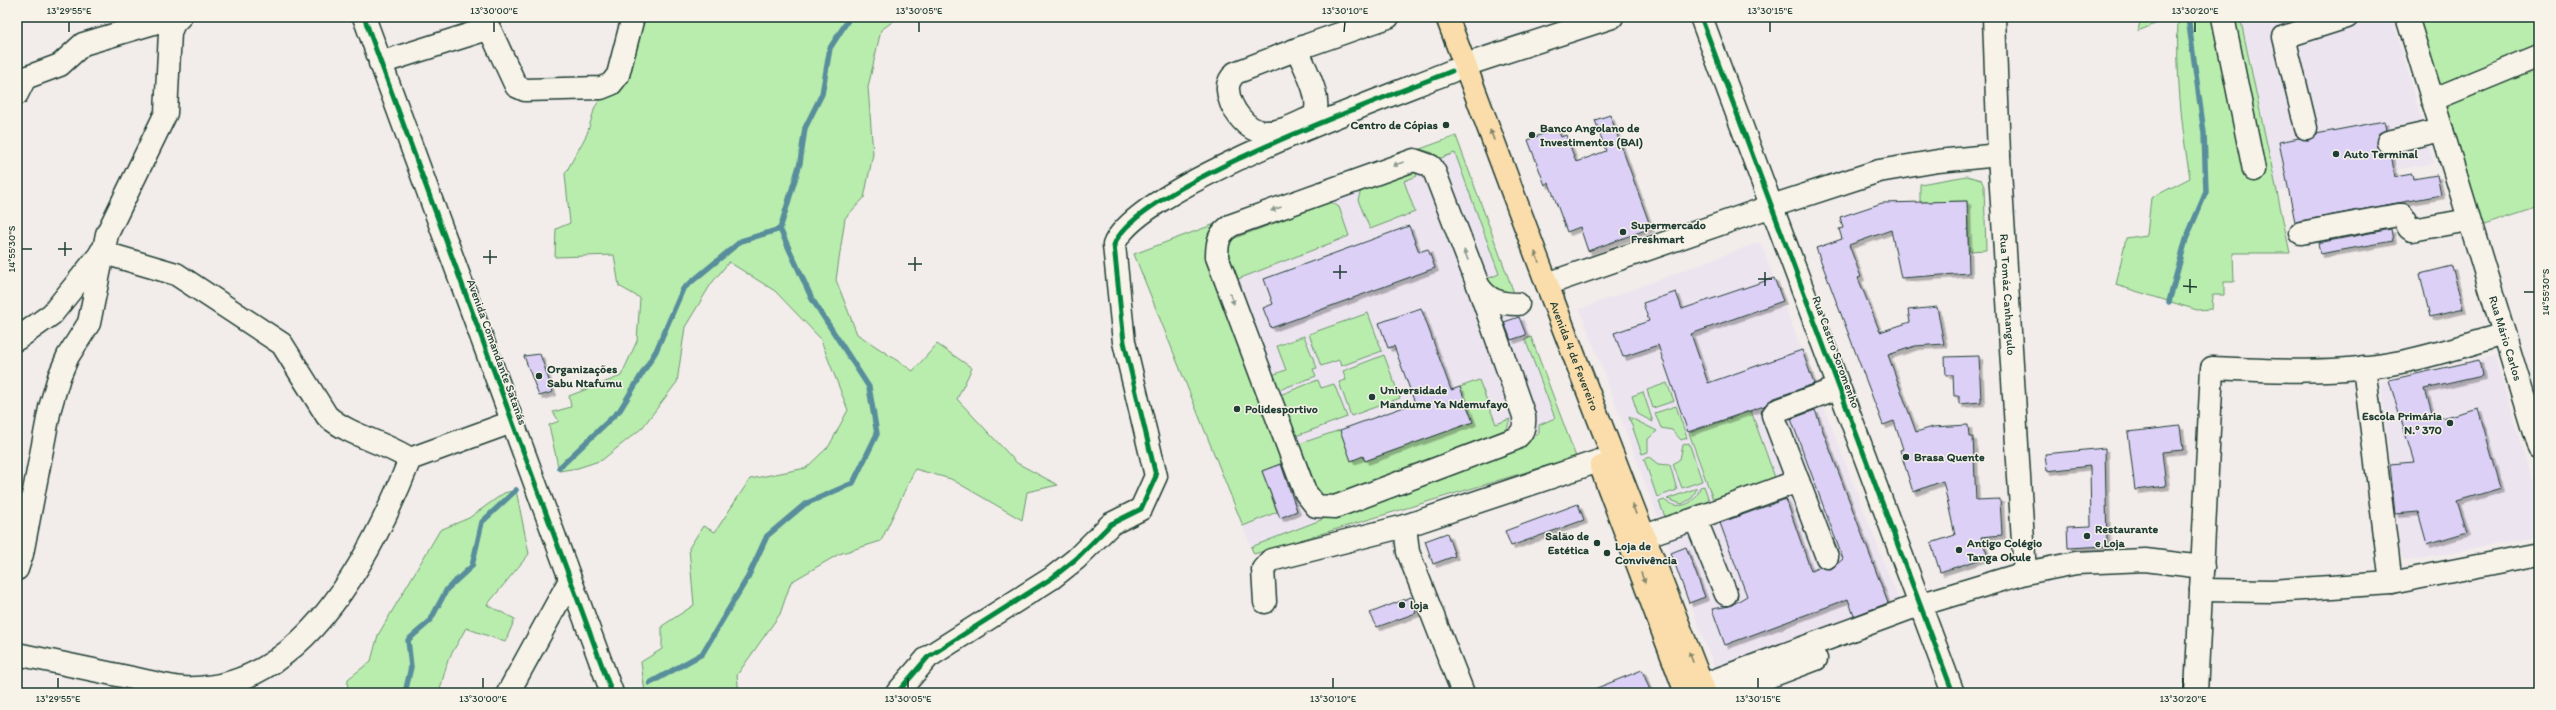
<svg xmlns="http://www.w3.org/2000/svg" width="2556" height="710" font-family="Itim,sans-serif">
<defs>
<filter id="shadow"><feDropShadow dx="3.5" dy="3.5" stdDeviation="0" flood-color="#0004"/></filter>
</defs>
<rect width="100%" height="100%" fill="#f2eceb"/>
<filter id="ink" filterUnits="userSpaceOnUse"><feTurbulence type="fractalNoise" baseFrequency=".025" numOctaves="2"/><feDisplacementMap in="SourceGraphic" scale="8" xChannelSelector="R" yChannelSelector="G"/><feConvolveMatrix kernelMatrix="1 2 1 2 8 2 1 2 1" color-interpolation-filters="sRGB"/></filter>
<g filter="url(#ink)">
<g fill="#ece4ef">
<polygon points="2240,17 2392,17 2434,163 2277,192"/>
<polygon points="1456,136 1576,457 1254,554 1134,254"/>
<polygon points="1760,242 1906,620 1716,672 1580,309"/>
<polygon points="2495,356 2539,507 2539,536 2414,560 2404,559 2400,553 2381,382"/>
</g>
<g fill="#b9edad" stroke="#6c9570">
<polygon points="631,17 899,17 881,30 868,87 873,154 864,198 845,218 836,280 857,334 913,371 937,344 972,368 957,399 1017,463 1058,485 1027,492 1022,520 951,479 915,469 881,541 839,554 791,582 780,614 737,675 739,693 645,693 641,662 662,649 662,626 694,605 689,548 703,526 715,532 750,479 806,468 829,446 848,410 820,338 775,291 729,262 711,284 685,327 677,382 642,428 602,460 578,468 559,471 549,425 559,421 553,412 571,407 569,396 621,376 637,341 640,298 619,286 614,255 555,257 556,229 570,223 565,174 587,134 595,107 611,84"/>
<polygon points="2141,17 2172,17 2138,31"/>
<path d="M2178,17H2240L2290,253H2233L2234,282H2224V295H2213L2212,309L2197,310L2116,285L2126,238L2147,235L2151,198L2190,178C2181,125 2176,71 2178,17Z"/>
<polygon points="2414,17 2536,17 2539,24 2539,49 2438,91"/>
<polygon points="2539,65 2539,207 2481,226 2443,105"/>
<polygon points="1456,136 1515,296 1510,297 1482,281 1499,274 1455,153 1438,159 1433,153 1420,149"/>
<polygon points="1409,172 1416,173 1417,176 1404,181 1415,212 1370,229 1358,200 1361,190"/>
<polygon points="1967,176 1981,180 1984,186 1986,250 1969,251 1967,201 1920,202 1920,184"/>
<polygon points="1331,202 1339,207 1349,236 1238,279 1227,252 1232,239"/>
<polygon points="1231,218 1213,233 1287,461 1262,471 1277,512 1243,526 1134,254"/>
<polygon points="1368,313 1382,351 1341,366 1339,360 1321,366 1309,334"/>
<polygon points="1304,336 1317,368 1313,369 1316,376 1279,390 1272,375 1286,370 1277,346"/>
<polygon points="1531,337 1576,457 1254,554 1251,547 1535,437 1539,433 1539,425 1555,418 1525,339"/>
<polygon points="1384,355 1400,398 1351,416 1339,382 1346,380 1343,371"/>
<polygon points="1318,380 1321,388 1334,384 1347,417 1296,436 1280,395"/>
<polygon points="1479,380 1496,424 1510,419 1507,429 1336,495 1324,497 1319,494 1299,444 1340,430 1351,460 1363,456 1365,461 1472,422 1460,387"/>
<polygon points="1667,383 1674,401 1653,408 1647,390"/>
<polygon points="1643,392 1653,422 1638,414 1632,396"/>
<polygon points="1676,406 1687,438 1681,440 1672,430 1661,428 1655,413"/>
<polygon points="1751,411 1777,483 1715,505 1689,433"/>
<polygon points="1629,417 1657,431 1648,439 1648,452 1642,454"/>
<polygon points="1689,443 1702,481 1682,488 1673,464 1680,459 1683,445"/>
<polygon points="1649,457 1658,464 1670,465 1677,490 1657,497 1644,459"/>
<path d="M1704,486L1710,503L1666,519L1659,502L1664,500C1678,511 1696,505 1700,487Z"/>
<polygon points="1697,488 1692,498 1682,504 1667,499"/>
<polygon points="516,490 529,554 487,605 515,619 505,642 466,628 448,660 439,693 347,693 348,679 371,661 378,635 440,530 469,518 504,493"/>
</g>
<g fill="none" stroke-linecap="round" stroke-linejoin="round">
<g stroke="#598e9c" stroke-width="5.5">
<polyline points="2169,302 2186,239 2206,192 2204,133 2188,17"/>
<polyline points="559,468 620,410 656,351 683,289 741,241 780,229"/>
<polyline points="650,683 702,654 748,577 767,536 805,504 853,483 877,434 869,387 812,299 780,229 800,163 805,128 822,94 830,48 850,17"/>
<polyline points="405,693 411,667 408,640 430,621 447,589 472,566 482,522 516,490"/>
</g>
</g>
<g fill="#ddd0f7" stroke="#1f3d34" filter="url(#shadow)">
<polygon points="1610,115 1651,228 1588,251 1580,227 1567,232 1549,183 1545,185 1528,140 1557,128 1561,137 1566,135 1576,162 1606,151 1595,120"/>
<polygon points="2384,121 2386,130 2379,133 2376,144 2379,151 2391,154 2395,177 2412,174 2413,179 2437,175 2441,195 2295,222 2279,142 2299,138 2309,140 2316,134"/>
<polygon points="1967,201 1969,273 1901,278 1891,230 1849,245 1861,277 1858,278 1880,332 1910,322 1908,310 1937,307 1944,344 1915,346 1888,355 1916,432 1933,427 1968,425 1969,437 1973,437 1976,500 2000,499 2002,535 1981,537 1988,557 1940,572 1931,543 1955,535 1943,481 1913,492 1900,450 1903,449 1894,421 1883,425 1816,248 1842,239 1839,229 1843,228 1840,217 1882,203"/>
<polygon points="1409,226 1419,252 1428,249 1435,268 1271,328 1263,308 1273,304 1264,279"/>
<polygon points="2391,229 2393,241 2320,254 2318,243"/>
<polygon points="2452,266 2463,309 2430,317 2420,274"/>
<polygon points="1774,278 1783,301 1691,334 1708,383 1802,350 1814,384 1772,399 1764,406 1688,432 1658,345 1623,357 1614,333 1649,321 1643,303 1676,292 1682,309"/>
<polygon points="1421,308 1451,390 1460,387 1473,422 1365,461 1363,456 1351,461 1340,430 1415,403 1394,346 1388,348 1379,323"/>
<polygon points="1519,317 1526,335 1511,340 1504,322"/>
<polygon points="540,354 553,392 539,396 524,356"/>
<polygon points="1979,356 1981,402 1959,404 1959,396 1954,396 1953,375 1946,375 1945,357"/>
<polygon points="2479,360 2482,376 2425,389 2434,420 2478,408 2501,488 2457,501 2467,532 2427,544 2418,512 2395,514 2390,464 2414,462 2389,380"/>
<polygon points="1815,410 1888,603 1854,616 1848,599 1725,645 1712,609 1730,606 1747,596 1720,523 1786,499 1811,571 1820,567 1831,569 1843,559 1791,419"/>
<polygon points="2180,426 2183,450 2162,452 2166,486 2135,490 2128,432"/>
<polygon points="2105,448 2107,546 2068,548 2067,527 2091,526 2090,466 2047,471 2045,454"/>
<polygon points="1281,464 1297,511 1280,518 1262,471"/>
<polygon points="1578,504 1584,520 1511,546 1505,531"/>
<polygon points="1447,533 1455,556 1433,564 1425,541"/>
<polygon points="1686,547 1705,597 1689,603 1671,553"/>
<polygon points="1411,597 1416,613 1377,627 1370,613"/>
<polygon points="1642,670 1651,693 1587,693 1587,692"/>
</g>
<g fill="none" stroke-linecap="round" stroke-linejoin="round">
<defs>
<g id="minor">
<polyline points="364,17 612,693"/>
<polyline points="1701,17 1953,693"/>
<path id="s1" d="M1994,17L1999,155L2025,573"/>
<polyline points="2223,17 2254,170"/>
<polyline points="2407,17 2442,130"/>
<path d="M1297,49C1304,67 1323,98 1314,116C1298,123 1282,133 1264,132C1246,131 1229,107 1228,90C1227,83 1231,78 1235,73L1308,45L1388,17"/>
<polyline points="380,63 484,30 490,30 516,86 525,90 601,88 611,84 618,75 633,17"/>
<polyline points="1465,65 1612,17"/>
<polyline points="17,94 25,78 60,65 83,44 174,17"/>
<polyline points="2432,100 2539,56"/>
<polyline points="2306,128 2284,37 2347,17"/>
<path id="s2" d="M2388,142L2442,130L2539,448"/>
<polyline points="2301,233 2398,215 2402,215 2409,228 2412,230 2469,220"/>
<path d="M101,252L176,274L282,344L327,416C350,436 384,442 410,459"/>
<polyline points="1547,284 1772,206 1879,171 1938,161 1999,155"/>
<path d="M1478,285L1524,416C1525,427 1523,433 1515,439L1335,507L1316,506L1305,492L1217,257C1217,241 1219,233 1232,225L1414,160L1431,166L1435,173L1478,285C1488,301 1501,304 1518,304"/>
<polyline points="17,339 52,314 101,253"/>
<polyline points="2364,367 2391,583"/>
<polyline points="1798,481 1773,415 1776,411 1838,388"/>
<polyline points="1689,521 1798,481 1827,557"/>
<polyline points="1405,526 1408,552 1463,693"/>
<polyline points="1644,536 1689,521 1697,523 1726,594"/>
<polyline points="17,569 22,554 50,408 59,377 68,356 89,323 107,234 166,113 170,32 174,23 180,17"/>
<polyline points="2201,590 2272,591 2391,583 2539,554"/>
<polyline points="1265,602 1263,569 1271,560 1405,526 1599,461"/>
<path d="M17,654C55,662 94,670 132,678C149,681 166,687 183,688C302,694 373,553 410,459L512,422"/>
<polyline points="1702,685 1919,605 2025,573 2076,563 2145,560 2203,567"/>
<polyline points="508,693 570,580"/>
<path d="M897,693L928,657L1052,578L1076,559L1111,524L1141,509L1156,476L1124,342L1114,245C1136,186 1388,97 1452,71"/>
<polyline points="1726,693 1816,659"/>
<path d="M2196,693L2212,368C2274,371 2340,374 2401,362C2436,355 2470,344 2504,334"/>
</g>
<g id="major">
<path id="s3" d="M1447,17L1563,327L1705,693"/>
<polyline points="1601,467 1686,693"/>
</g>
</defs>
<use href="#minor" stroke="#1f3d34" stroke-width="25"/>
<use href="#major" stroke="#1f3d34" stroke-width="25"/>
<use href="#minor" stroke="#f7f3e8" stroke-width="22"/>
<use href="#major" stroke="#faddab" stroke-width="22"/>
<defs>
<g id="cycleway">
<polyline points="364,17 612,693"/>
<polyline points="1701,17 1953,693"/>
<path d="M897,693L928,657L1052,578L1076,559L1111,524L1141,509L1156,476L1124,342L1114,245C1136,186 1388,97 1452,71"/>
</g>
</defs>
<use href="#cycleway" stroke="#f7f3e8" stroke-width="8"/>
<use href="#cycleway" stroke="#00873e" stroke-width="5"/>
</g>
<defs><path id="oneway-solid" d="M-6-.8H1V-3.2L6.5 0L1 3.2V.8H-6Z"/></defs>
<g fill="#82856a">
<use href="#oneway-solid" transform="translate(1492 135) rotate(-111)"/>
<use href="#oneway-solid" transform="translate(1537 257) rotate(-111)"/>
<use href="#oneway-solid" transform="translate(1634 509) rotate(-111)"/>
<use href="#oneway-solid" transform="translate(1643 578) rotate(69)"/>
<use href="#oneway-solid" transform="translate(1691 657) rotate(-111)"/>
</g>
<g fill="#8b988e">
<use href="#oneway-solid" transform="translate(1398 164) rotate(160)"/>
<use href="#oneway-solid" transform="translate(1276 209) rotate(160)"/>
<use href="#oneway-solid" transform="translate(1466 255) rotate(-111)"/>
<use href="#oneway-solid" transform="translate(1232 299) rotate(69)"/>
</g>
</g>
<path fill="none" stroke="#1f3d34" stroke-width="1.5" d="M69,32V22M494,32V22M919,32V22M1344,32L1345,22M1770,32V22M2195,32V22M22,249H32M58,249H72M65,256V242M483,257H497M490,264V250M908,264H922M915,271V257M1333,272H1347M1340,279V265M1758,279H1772M1765,286V272M2183,286L2197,287M2524,292H2534M2190,293V279M58,688V678M483,688V678M908,688V678M1333,688V678M1758,688V678M2183,688V678"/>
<g fill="#1f3d34" stroke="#f7f3e8" stroke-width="1.5">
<circle cx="1446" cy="125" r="4"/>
<circle cx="1532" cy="135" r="4"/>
<circle cx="2336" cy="154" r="4"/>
<circle cx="1623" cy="232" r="4"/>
<circle cx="539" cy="376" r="4"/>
<circle cx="1372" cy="397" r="4"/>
<circle cx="1237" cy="409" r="4"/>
<circle cx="2450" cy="423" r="4"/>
<circle cx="1906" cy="457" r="4"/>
<circle cx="2087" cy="536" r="4"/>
<circle cx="1597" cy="543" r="4"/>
<circle cx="1959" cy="550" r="4"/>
<circle cx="1607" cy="553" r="4"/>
<circle cx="1402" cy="605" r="4"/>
</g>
<g text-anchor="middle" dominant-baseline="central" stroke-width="3" stroke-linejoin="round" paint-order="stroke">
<g font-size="12" font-weight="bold" fill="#1f3d34" stroke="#f7f3e8" text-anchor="start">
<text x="1438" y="125" text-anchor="end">Centro de Cópias</text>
<text x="1540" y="128">Banco Angolano de<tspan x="1540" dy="14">Investimentos (BAI)</tspan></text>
<text x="2344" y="154">Auto Terminal</text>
<text x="1631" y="225">Supermercado<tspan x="1631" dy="14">Freshmart</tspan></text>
<text x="547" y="369">Organizações<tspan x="547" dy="14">Sabu Ntafumu</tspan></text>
<text x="1380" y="390">Universidade<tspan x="1380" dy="14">Mandume Ya Ndemufayo</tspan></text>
<text x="1245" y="409">Polidesportivo</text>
<text x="2442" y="416" text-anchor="end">Escola Primária<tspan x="2442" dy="14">N.º 370</tspan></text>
<text x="1914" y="457">Brasa Quente</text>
<text x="2095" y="529">Restaurante<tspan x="2095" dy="14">e Loja</tspan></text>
<text x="1589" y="536" text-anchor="end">Salão de<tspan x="1589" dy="14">Estética</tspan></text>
<text x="1967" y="543">Antigo Colégio<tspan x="1967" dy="14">Tanga Okule</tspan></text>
<text x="1615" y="546">Loja de<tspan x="1615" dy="14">Convivência</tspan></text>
<text x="1410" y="605">loja</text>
</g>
<g font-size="12" fill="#1f3d34" stroke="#f7f3e8">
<text stroke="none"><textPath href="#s1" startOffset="278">Rua Tomáz Canhangulo</textPath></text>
<text stroke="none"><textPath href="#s2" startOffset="273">Rua Mário Carlos</textPath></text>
<text transform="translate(497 352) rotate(70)">Avenida Comandante Satanás</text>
<text transform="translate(1836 352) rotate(70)">Rua Castro Soromenho</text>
<text stroke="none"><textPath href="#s3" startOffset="362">Avenida 4 de Fevereiro</textPath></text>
</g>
</g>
<rect width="2556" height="710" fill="none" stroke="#f7f3e8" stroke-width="44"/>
<rect x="22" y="22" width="2512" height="666" fill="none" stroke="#1f3d34" stroke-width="1.5"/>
<g font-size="10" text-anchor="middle" fill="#1f3d34">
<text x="69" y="14">13°29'55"E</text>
<text x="494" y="14">13°30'00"E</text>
<text x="919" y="14">13°30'05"E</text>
<text x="1345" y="14">13°30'10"E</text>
<text x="1770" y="14">13°30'15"E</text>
<text x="2195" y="14">13°30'20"E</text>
<text transform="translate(11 249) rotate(-90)" y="4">14°55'30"S</text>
<text transform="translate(2545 292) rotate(-90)" y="4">14°55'30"S</text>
<text x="58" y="702">13°29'55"E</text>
<text x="483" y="702">13°30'00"E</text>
<text x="908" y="702">13°30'05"E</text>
<text x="1333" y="702">13°30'10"E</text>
<text x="1758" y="702">13°30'15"E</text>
<text x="2183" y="702">13°30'20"E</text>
</g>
</svg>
